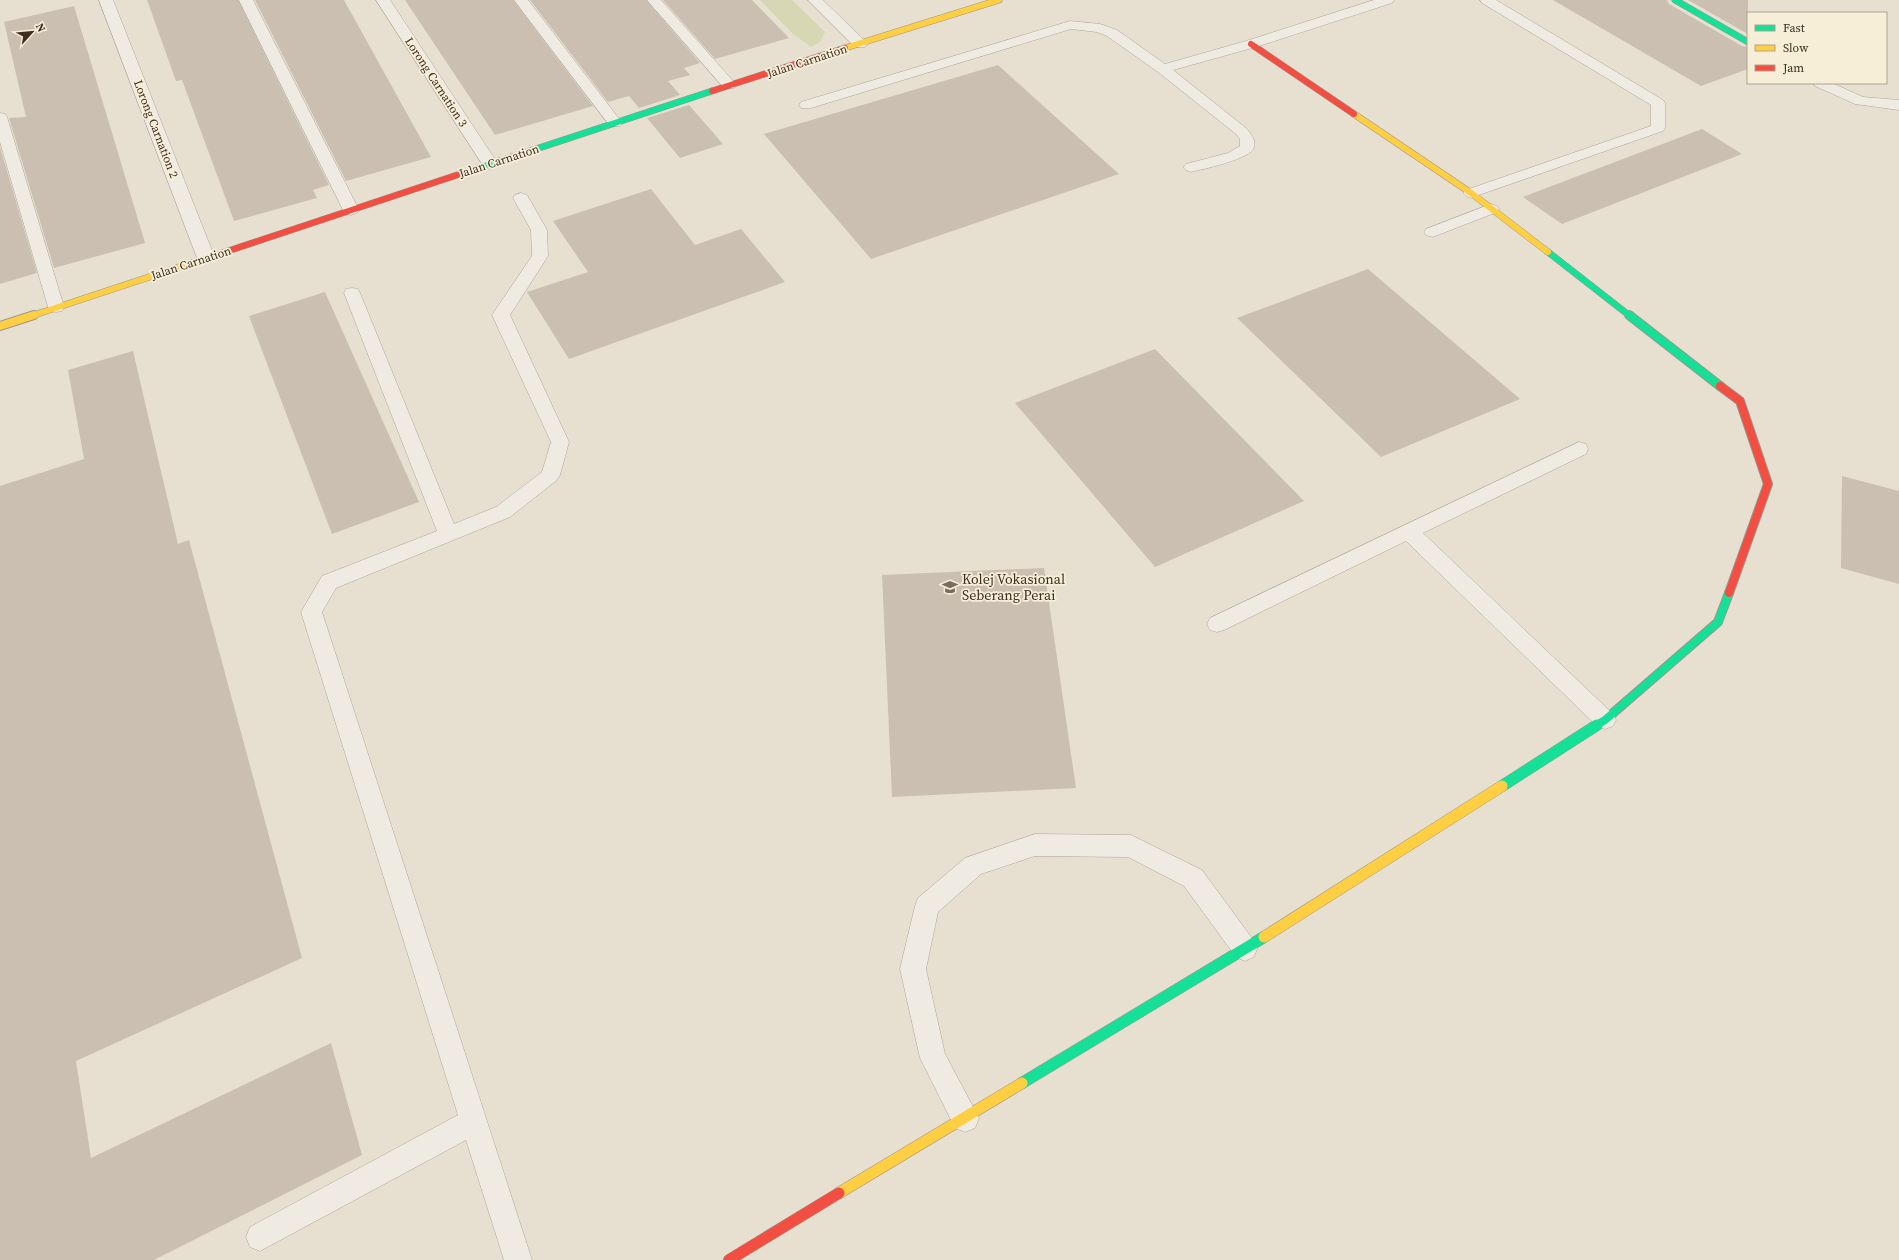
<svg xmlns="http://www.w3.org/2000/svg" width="1899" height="1260" font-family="'Source Serif 4',serif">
<rect width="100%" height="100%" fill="#e7e0d1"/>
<polygon fill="#d6d7b3" points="760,0 792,0 825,32 820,42 811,47 793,34"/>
<g fill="#cbbfb2">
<polygon points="147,0 238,0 329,185 313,190 317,198 234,221 182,80 176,81"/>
<polygon points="255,0 344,0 431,157 346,181"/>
<polygon points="405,0 513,0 593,106 495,135"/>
<polygon points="530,0 646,0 700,63 684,68 690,75 668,81 680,95 639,108 629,96 608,102"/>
<polygon points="663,0 752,0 789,38 715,59"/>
<polygon points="1553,0 1667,0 1669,4 1742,46 1748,47 1748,69 1701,86"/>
<polygon points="1688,0 1748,0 1748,34"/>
<polygon points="74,6 145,243 54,268 9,118 26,117 4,22"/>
<polygon points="998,65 1119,174 871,259 764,134"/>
<polygon points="689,105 723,144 680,158 647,118"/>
<polygon points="1702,129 1742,154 1562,224 1523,197"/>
<polygon points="0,147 37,273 0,284"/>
<polygon points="651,189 695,245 741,229 785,282 569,359 527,292 588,272 553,221"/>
<polygon points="1368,269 1520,399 1381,457 1237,318"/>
<polygon points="325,292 419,502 332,534 249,316"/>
<polygon points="1155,349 1304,501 1155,567 1015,403"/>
<polygon points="133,351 178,544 189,540 302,958 76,1061 91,1158 331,1043 362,1155 154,1260 0,1260 0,486 84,459 68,370"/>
<polygon points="1842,476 1899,491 1899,584 1841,568"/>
<polygon points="1044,568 1076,788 892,797 882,575"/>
</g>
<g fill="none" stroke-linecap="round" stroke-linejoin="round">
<defs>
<g id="lane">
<polygon points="239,0 253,0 359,210 357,213 351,215 345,213 343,210"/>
<polygon points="514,0 528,0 620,120 622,123 620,126 610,126"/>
<path d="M1374,0H1394L1392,3L1256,47L1173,70L1246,128C1251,134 1256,139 1254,147C1252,159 1203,169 1191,172L1186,170L1183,167L1186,164L1228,153L1240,146V139L1236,134L1158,72L1107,36L1097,32L1071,29L811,108H801L799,105L801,102L1070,21L1100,24L1117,30L1165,64L1246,41Z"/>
<polygon points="1480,0 1496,0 1663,100 1665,103 1665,128 1663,131 1476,196 1471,198 1466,196 1463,193 1466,190 1651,126 1651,105 1482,3"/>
<polygon points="0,113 5,114 7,117 64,307 62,311 56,312 50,311 48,307 0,142"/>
<polygon points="521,193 527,195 547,230 548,256 510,315 569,442 560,475 557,480 510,517 336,588 322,612 532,1260 504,1260 466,1140 260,1251 250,1247 246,1237 250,1227 458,1115 301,612 322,576 437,531 344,293 346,289 352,288 358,289 360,293 454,524 496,507 542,472 551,442 492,315 532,256 531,230 513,198 515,195"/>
<polygon points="1491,204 1497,206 1499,209 1497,212 1438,235 1432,237 1426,235 1424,232 1426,229"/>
<polygon points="1579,442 1586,444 1588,449 1586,454 1423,533 1613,714 1616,720 1613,726 1605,729 1597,726 1406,541 1224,630 1217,632 1210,630 1207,624 1210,618"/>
<polygon points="1035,834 1131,835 1139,839 1202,870 1254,941 1257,949 1254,957 1245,961 1236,957 1184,886 1128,857 1035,856 981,874 938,912 926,969 945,1054 979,1118 975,1128 965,1132 955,1128 920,1058 900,969 915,906 918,898 965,858"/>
</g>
<g id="street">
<polygon points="99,0 113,0 215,258 212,262 206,263 200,262 197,258"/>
<polygon points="376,0 390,0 498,164 496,167 490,169 484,167"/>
<polygon points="647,0 661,0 734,82 736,85 734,88 724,88"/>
<polygon points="808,0 823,0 865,41 867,44 865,47 855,47"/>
<polygon points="1813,83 1832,83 1863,97 1899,100 1899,110 1855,104 1815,86"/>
</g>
<g id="fast-far2">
<polyline points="1675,0 1748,42"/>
<polyline points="460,174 712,91"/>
<polyline points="1548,252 1630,316"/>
</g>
<g id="fast-far1">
<polyline points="1629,315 1720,386"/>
<polyline points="1595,726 1605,720 1718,622 1729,593"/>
</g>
<g id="fast">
<polyline points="1502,786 1597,725"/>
<polyline points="1022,1083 1264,937"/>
</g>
<g id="slow-far2">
<polyline points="845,48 999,0"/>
<polyline points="1354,114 1471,193 1548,252"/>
<polyline points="31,316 228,251"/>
</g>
<polyline id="slow-far1" points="0,326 34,315"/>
<g id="slow">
<polyline points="1264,937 1502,786"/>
<polyline points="839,1193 1022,1083"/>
</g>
<g id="jam-far2">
<polyline points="1251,44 1354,114"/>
<polyline points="712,91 845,48"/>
<polyline points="228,251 460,174"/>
</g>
<polyline id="jam-far1" points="1720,386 1740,401 1768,484 1729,593"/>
<polyline id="jam" points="729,1260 839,1193"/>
</defs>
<use href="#lane" stroke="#ada599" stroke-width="1"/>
<use href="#street" stroke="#ada599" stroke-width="1"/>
<use href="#fast-far2" stroke="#9c958a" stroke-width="7"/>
<use href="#fast-far1" stroke="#9c958a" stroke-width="10"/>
<use href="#fast" stroke="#9c958a" stroke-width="12"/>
<use href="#slow-far2" stroke="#9c958a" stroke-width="7"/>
<use href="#slow-far1" stroke="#9c958a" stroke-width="10"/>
<use href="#slow" stroke="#9c958a" stroke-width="12"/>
<use href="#jam-far2" stroke="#9c958a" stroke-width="7"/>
<use href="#jam-far1" stroke="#9c958a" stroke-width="10"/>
<use href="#jam" stroke="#9c958a" stroke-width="12"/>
<use href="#lane" fill="#efebe3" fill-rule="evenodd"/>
<use href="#street" fill="#efebe3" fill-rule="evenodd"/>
<use href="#fast-far2" stroke="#16e098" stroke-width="6"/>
<use href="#fast-far1" stroke="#16e098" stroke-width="8"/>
<use href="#fast" stroke="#16e098" stroke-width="11"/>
<use href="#slow-far2" stroke="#ffcf43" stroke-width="6"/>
<use href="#slow-far1" stroke="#ffcf43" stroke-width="8"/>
<use href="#slow" stroke="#ffcf43" stroke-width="11"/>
<use href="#jam-far2" stroke="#f24e42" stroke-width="6"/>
<use href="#jam-far1" stroke="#f24e42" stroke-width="8"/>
<use href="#jam" stroke="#f24e42" stroke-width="11"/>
</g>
<defs>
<symbol id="university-bare" viewBox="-9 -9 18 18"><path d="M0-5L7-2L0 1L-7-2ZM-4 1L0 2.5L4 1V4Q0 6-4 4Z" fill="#786c5e" stroke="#f7eed8" stroke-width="2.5" paint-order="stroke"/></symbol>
</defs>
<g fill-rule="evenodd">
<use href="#university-bare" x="939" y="576" width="22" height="22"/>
</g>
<g text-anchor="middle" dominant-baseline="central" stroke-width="3.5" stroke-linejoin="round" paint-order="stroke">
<g font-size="12" fill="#3d2e20" stroke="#f7eed8">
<text transform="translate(807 61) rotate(-18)">Jalan Carnation</text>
<text transform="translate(436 82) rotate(57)">Lorong Carnation 3</text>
<text transform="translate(156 129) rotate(69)">Lorong Carnation 2</text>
<text transform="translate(499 161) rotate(-18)">Jalan Carnation</text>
<text transform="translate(191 263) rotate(-18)">Jalan Carnation</text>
</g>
<g font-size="14" fill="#3d2e20" stroke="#f7eed8" text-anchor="start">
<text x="962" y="579">Kolej Vokasional<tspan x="962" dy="16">Seberang Perai</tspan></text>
</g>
</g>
<rect x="1747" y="12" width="140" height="72" fill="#f7eed8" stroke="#ada18e"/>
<rect x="1755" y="25" width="20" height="6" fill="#16e098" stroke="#ada18e"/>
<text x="1783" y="32" font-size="12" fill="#3d2e20">Fast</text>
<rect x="1755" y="45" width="20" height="6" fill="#ffcf43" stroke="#ada18e"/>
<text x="1783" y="52" font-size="12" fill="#3d2e20">Slow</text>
<rect x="1755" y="65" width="20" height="6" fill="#f24e42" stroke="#ada18e"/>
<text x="1783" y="72" font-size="12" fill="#3d2e20">Jam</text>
<g transform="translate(32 32) rotate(63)" stroke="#f7eed8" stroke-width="3" paint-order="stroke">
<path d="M0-3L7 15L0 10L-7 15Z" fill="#3d2e20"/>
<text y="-6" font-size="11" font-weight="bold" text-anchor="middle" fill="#3d2e20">N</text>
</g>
</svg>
